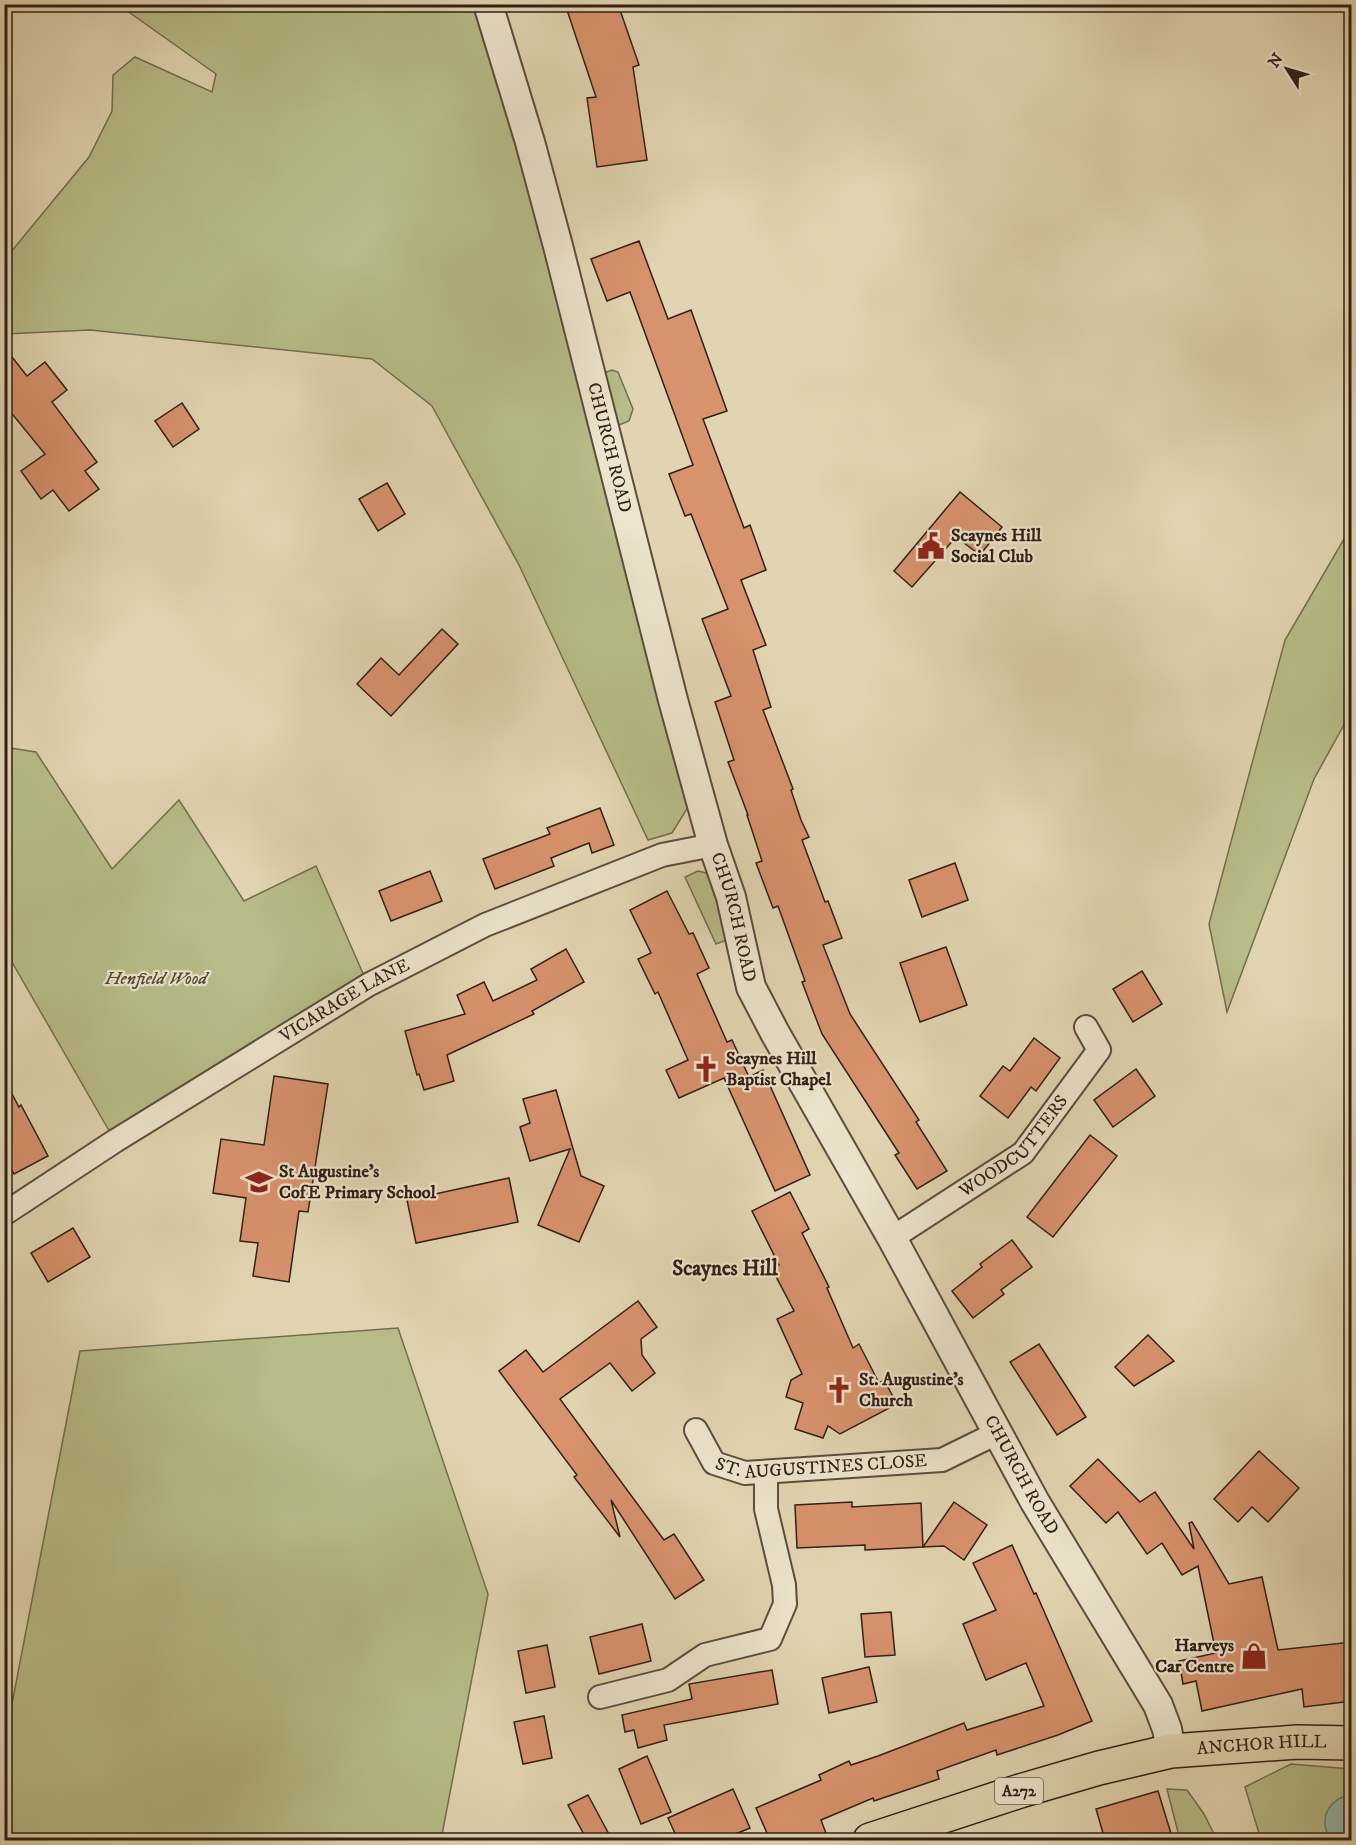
<svg xmlns="http://www.w3.org/2000/svg" width="1356" height="1845" font-family="'IM FELL DW Pica',serif">
<rect width="100%" height="100%" fill="#e1d5b1"/>
<filter id="stains"><feTurbulence type="fractalNoise" baseFrequency=".00333" numOctaves="4"/><feColorMatrix values="0 0 0 0 .2 0 0 0 0 .09 0 0 0 0 .02 0 0 0 .5 -.17"/></filter>
<radialGradient id="worn" r=".72"><stop offset=".6" stop-color="#630" stop-opacity="0"/><stop offset="1" stop-color="#630" stop-opacity=".3"/></radialGradient>
<g fill="#b7bc88" stroke="#746e50" stroke-width="1.5">
<polygon points="119,5 488,5 698,791 672,833 648,840 519,565 432,406 372,359 90,330 5,334 4,257 6,258 89,157 112,111 113,75 135,57 212,92 216,74"/>
<polygon points="612,370 618,372 633,409 629,421 619,425 601,374"/>
<polygon points="1351,527 1351,712 1314,779 1227,1012 1209,924 1285,640"/>
<polygon points="4,747 36,752 112,869 179,800 244,901 316,866 368,985 115,1141 5,950"/>
<polygon points="698,871 710,874 740,935 716,944 685,877"/>
<polygon points="398,1328 488,1594 441,1840 5,1840 5,1740 80,1351"/>
<polygon points="1291,1764 1351,1769 1351,1840 1261,1840 1245,1787"/>
<polygon points="1167,1789 1187,1790 1204,1814 1217,1840 1180,1840"/>
</g>
<path fill="#94b9ab" stroke="#6c7c70" stroke-width="1.5" d="M1351,1795V1840H1332C1316,1822 1329,1797 1351,1795Z"/>
<g fill="#d8926d" stroke="#302017" stroke-width="1.5">
<polygon points="565,4 618,4 639,65 633,67 647,160 597,167 587,98 596,97"/>
<polygon points="639,241 668,319 691,310 727,411 703,419 744,528 750,525 766,570 741,580 766,645 753,650 771,707 763,710 793,789 791,790 801,820 809,837 802,840 825,902 828,901 842,938 823,945 850,1014 919,1120 916,1122 947,1171 917,1189 895,1155 899,1153 822,1034 802,982 805,981 778,906 773,908 756,863 762,861 747,815 748,815 728,762 734,760 715,702 731,696 702,619 728,609 691,514 685,516 669,474 693,465 630,292 607,301 591,259"/>
<polygon points="4,347 27,376 45,362 67,390 52,402 97,462 85,471 99,489 69,511 53,490 41,499 21,471 45,454 4,404"/>
<polygon points="182,403 199,429 173,447 155,421"/>
<polygon points="387,483 405,514 378,531 359,499"/>
<polygon points="960,492 1002,527 980,555 956,537 912,587 894,571"/>
<polygon points="442,629 458,644 391,716 357,684 381,658 399,675"/>
<polygon points="600,808 614,845 592,853 589,843 551,858 554,866 495,889 483,859 550,834 547,828"/>
<polygon points="955,863 968,900 922,917 909,880"/>
<polygon points="430,871 442,901 391,921 379,891"/>
<polygon points="667,891 689,934 693,933 709,968 697,974 727,1042 732,1040 749,1077 763,1070 810,1175 775,1191 724,1078 679,1098 666,1070 688,1060 658,992 655,994 638,959 651,953 630,910"/>
<polygon points="946,947 967,1005 920,1022 900,963"/>
<polygon points="566,949 584,982 532,1011 534,1014 447,1055 454,1081 424,1090 419,1074 417,1075 405,1031 465,1014 457,995 484,982 493,1001 537,980 531,969"/>
<polygon points="1142,971 1162,1004 1133,1022 1113,989"/>
<polygon points="1034,1038 1060,1058 1036,1091 1031,1087 1008,1118 980,1096 1003,1066 1010,1071"/>
<polygon points="1136,1069 1155,1096 1113,1127 1094,1100"/>
<polygon points="274,1076 328,1084 308,1212 299,1211 289,1282 253,1276 258,1243 240,1241 246,1198 213,1193 221,1139 264,1145"/>
<polygon points="4,1079 19,1107 21,1105 48,1156 14,1174 4,1157"/>
<polygon points="556,1090 581,1176 604,1186 579,1242 538,1225 570,1149 530,1161 520,1127 530,1123 523,1099"/>
<polygon points="1090,1135 1117,1156 1053,1237 1027,1217"/>
<polygon points="509,1178 518,1222 416,1243 407,1200"/>
<polygon points="790,1192 809,1229 802,1233 829,1287 827,1288 853,1348 859,1344 879,1383 884,1380 897,1404 840,1434 828,1426 823,1438 795,1429 803,1403 786,1397 791,1380 802,1374 777,1319 794,1311 772,1269 779,1265 752,1211"/>
<polygon points="73,1228 90,1257 48,1282 31,1253"/>
<polygon points="1012,1240 1032,1267 1001,1290 1004,1294 973,1318 952,1291 982,1267 980,1264"/>
<polygon points="638,1301 657,1327 641,1339 642,1355 655,1373 632,1391 610,1363 560,1399 664,1540 674,1534 704,1580 675,1599 611,1500 620,1537 574,1477 577,1475 499,1371 526,1350 543,1372"/>
<polygon points="1148,1335 1174,1361 1134,1386 1115,1367"/>
<polygon points="1039,1344 1086,1417 1057,1435 1010,1362"/>
<polygon points="1259,1451 1299,1488 1268,1522 1252,1507 1238,1522 1214,1499"/>
<polygon points="1098,1459 1140,1502 1155,1492 1194,1549 1189,1523 1192,1522 1229,1584 1262,1577 1278,1650 1352,1642 1352,1701 1304,1707 1302,1689 1202,1711 1196,1681 1183,1684 1179,1661 1216,1653 1198,1566 1182,1575 1162,1543 1147,1554 1118,1512 1106,1523 1070,1486"/>
<polygon points="852,1502 852,1507 921,1503 923,1547 865,1550 865,1545 797,1548 795,1505"/>
<polygon points="954,1502 987,1525 964,1560 944,1546 923,1547"/>
<polygon points="1012,1545 1034,1594 1036,1593 1092,1721 1058,1735 997,1755 996,1750 937,1771 939,1779 874,1801 873,1798 821,1820 827,1836 816,1840 770,1840 756,1808 821,1780 819,1775 849,1761 851,1765 878,1756 964,1723 967,1730 1044,1706 1026,1663 986,1680 963,1624 996,1610 973,1563"/>
<polygon points="891,1612 895,1655 865,1657 861,1614"/>
<polygon points="642,1624 651,1661 599,1674 590,1637"/>
<polygon points="547,1645 555,1687 526,1693 518,1651"/>
<polygon points="869,1667 877,1702 829,1713 822,1678"/>
<polygon points="772,1670 778,1704 664,1725 667,1740 638,1748 634,1730 625,1732 622,1715 692,1699 689,1684"/>
<polygon points="544,1716 552,1758 523,1764 514,1722"/>
<polygon points="647,1756 671,1812 641,1824 619,1769"/>
<polygon points="733,1789 750,1828 721,1840 678,1840 668,1818"/>
<polygon points="1158,1791 1173,1840 1105,1840 1096,1809"/>
<polygon points="588,1795 612,1840 587,1840 568,1805"/>
</g>
<g fill="none" stroke-linecap="round" stroke-linejoin="round">
<defs>
<g id="minor">
<path id="s1" d="M4,1214L115,1141L368,985L485,925L662,855L713,845"/>
<path id="s2" d="M892,1238L1023,1153L1099,1050L1086,1027"/>
<path id="s3" d="M696,1430L714,1463L745,1473L942,1460L997,1433"/>
<polyline points="600,1697 668,1680 705,1655 770,1639 785,1604 784,1585 766,1509 766,1473"/>
</g>
<g id="tertiary">
<path id="s4" d="M488,4L530,142L558,246L673,700L713,845L731,897L751,987L775,1033L892,1238L1035,1502L1158,1705L1167,1729L1171,1751"/>
</g>
<g id="trunk">
<path id="s5" d="M870,1840L1020,1791L1099,1768L1171,1751L1297,1742L1352,1743"/>
</g>
</defs>
<use href="#minor" stroke="#5c4d3e" stroke-width="26"/>
<use href="#tertiary" stroke="#5c4d3e" stroke-width="32"/>
<use href="#trunk" stroke="#302017" stroke-width="36"/>
<use href="#minor" stroke="#ece4cc" stroke-width="22"/>
<use href="#tertiary" stroke="#ece4cc" stroke-width="28"/>
<use href="#trunk" stroke="#e1d5b1" stroke-width="33"/>
</g>
<defs>
<symbol id="civic-bare" viewBox="-9 -9 18 18"><path d="M-.6-6.5H3V-4.5H.6V-3L4-1V1h2V6H-6V1h2V-1L-.6-3ZM-1.2 2.5V6h2.4V2.5Z" fill="#8f2418" stroke="#ece4cc" stroke-width="2.5" paint-order="stroke"/></symbol>
<symbol id="church-bare" viewBox="-9 -9 18 18"><path d="M-1.2-6h2.4v3.5h3.3v2.4h-3.3V6h-2.4V-.1h-3.3v-2.4h3.3Z" fill="#8f2418" stroke="#ece4cc" stroke-width="2.5" paint-order="stroke"/></symbol>
<symbol id="school-bare" viewBox="-9 -9 18 18"><path d="M0-5L7-2L0 1L-7-2ZM-4 1L0 2.5L4 1V4Q0 6-4 4Z" fill="#8f2418" stroke="#ece4cc" stroke-width="2.5" paint-order="stroke"/></symbol>
<symbol id="shop-bare" viewBox="-9 -9 18 18"><path d="M-5-2.5h2.3a2.7 3.5 0 0 1 5.4 0H5L5.5 6h-11ZM-1.5-2.5h3a1.5 2.3 0 0 0-3 0Z" fill="#8f2418" stroke="#ece4cc" stroke-width="2.5" paint-order="stroke"/></symbol>
</defs>
<g fill-rule="evenodd">
<use href="#civic-bare" x="912" y="527" width="38" height="38"/>
<use href="#church-bare" x="687" y="1050" width="38" height="38"/>
<use href="#school-bare" x="240" y="1163" width="38" height="38"/>
<use href="#church-bare" x="820" y="1371" width="38" height="38"/>
<use href="#shop-bare" x="1235" y="1637" width="38" height="38"/>
</g>
<g text-anchor="middle" dominant-baseline="central" stroke-width="4.5" stroke-linejoin="round" paint-order="stroke">
<rect fill="#ece4cc" stroke="#685b4d" stroke-width="1.5" x="995" y="1778" width="48" height="26" rx="4.5"/>
<g font-size="16" font-weight="bold" fill="#302017">
<text x="1019" y="1791">A272</text>
</g>
<g font-size="18" fill="#302017" stroke="#ece4cc">
<text stroke="none"><textPath href="#s4" startOffset="460">CHURCH ROAD</textPath></text>
<text stroke="none"><textPath href="#s4" startOffset="946">CHURCH ROAD</textPath></text>
<text stroke="none"><textPath href="#s1" startOffset="402">VICARAGE LANE</textPath></text>
<text stroke="none"><textPath href="#s2" startOffset="154">WOODCUTTERS</textPath></text>
<text stroke="none"><textPath href="#s3" startOffset="146">ST. AUGUSTINES CLOSE</textPath></text>
<text stroke="none"><textPath href="#s4" startOffset="1576">CHURCH ROAD</textPath></text>
<text stroke="none"><textPath href="#s5" startOffset="405">ANCHOR HILL</textPath></text>
</g>
<g font-size="18" font-weight="bold" fill="#302017" stroke="#ece4cc" text-anchor="start">
<text x="951" y="536">Scaynes Hill<tspan x="951" dy="21">Social Club</tspan></text>
<text x="726" y="1059">Scaynes Hill<tspan x="726" dy="21">Baptist Chapel</tspan></text>
<text x="279" y="1172">St Augustine's<tspan x="279" dy="21">CofE Primary School</tspan></text>
<text x="859" y="1380">St. Augustine's<tspan x="859" dy="21">Church</tspan></text>
<text x="1234" y="1646" text-anchor="end">Harveys<tspan x="1234" dy="21">Car Centre</tspan></text>
</g>
<g font-size="18" font-style="italic" fill="#524733" stroke="#ece4cc">
<text x="156" y="979">Henfield Wood</text>
</g>
<g font-size="21" font-weight="bold" fill="#302017" stroke="#ece4cc">
<text x="725" y="1269">Scaynes Hill</text>
</g>
</g>
<rect width="1356" height="1845" fill="none" stroke="#e1d5b1" stroke-width="24"/>
<rect x="6" y="6" width="1344" height="1833" fill="none" stroke="#302017" stroke-width="3"/>
<rect x="12" y="12" width="1332" height="1821" fill="none" stroke="#302017" stroke-width="1.5"/>
<g transform="translate(1287 69) rotate(307)" stroke="#ece4cc" stroke-width="4.5" paint-order="stroke">
<path d="M0-4.5L10 22L0 15L-10 22Z" fill="#302017"/>
<text y="-9" font-size="16" font-weight="bold" text-anchor="middle" fill="#302017">N</text>
</g>
<rect width="100%" height="100%" filter="url(#stains)"/>
<rect width="100%" height="100%" fill="url(#worn)"/>
</svg>
